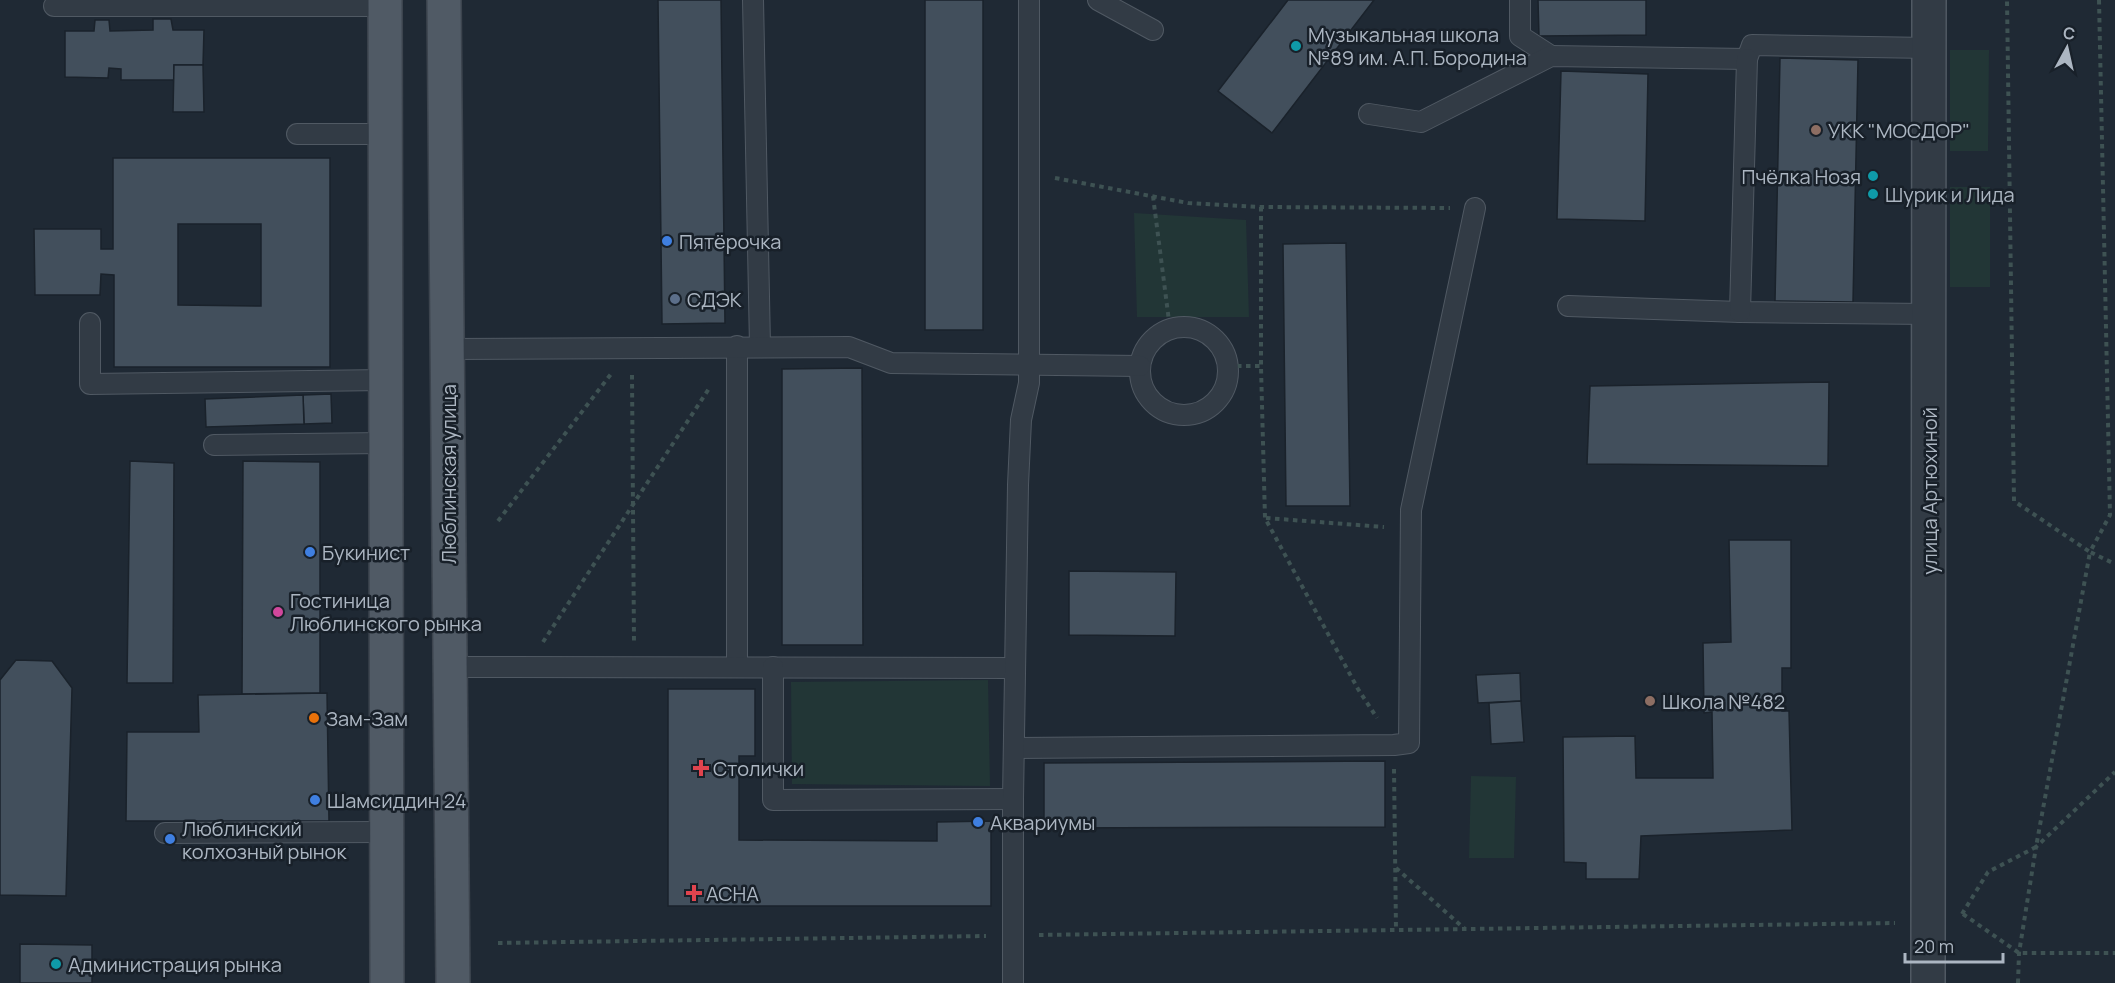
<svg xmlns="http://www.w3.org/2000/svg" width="2115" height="983" font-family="Manrope,sans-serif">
<rect width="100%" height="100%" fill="#1f2934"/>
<g fill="#223636">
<polygon points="1950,50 1989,50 1988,151 1950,151"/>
<rect x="1950" y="187" width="40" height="100"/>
<polygon points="1134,213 1246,220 1249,317 1137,317"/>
<polygon points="988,680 990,786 792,784 791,682"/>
<polygon points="1471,776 1516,777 1514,858 1469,858"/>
</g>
<g fill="#424f5c" stroke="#1a222b" stroke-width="1.5" fill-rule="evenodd">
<polygon points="658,0 721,0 725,323 662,324"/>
<rect x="925" y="0" width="58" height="330"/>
<polygon points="1288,0 1374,0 1272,133 1218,91"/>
<polygon points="1538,0 1646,0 1646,35 1539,36"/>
<polygon points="153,19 171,19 173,30 204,30 203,65 174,65 174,80 121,80 121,69 109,68 108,78 65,77 65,31 94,31 95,20 109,20 110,31 153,30"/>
<polygon points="1780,58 1858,60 1853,302 1775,301"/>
<polygon points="174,65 203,65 204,112 173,112"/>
<polygon points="1561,71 1648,74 1645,221 1557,219"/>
<path d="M113,158H330V367H114V275L101,274L100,295H35L34,229H101V249H113ZM178,224H261V306L178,305Z"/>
<polygon points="1346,243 1350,506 1286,506 1283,244"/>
<polygon points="862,368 863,645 782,645 782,369"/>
<polygon points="1829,382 1828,466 1587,464 1590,386"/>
<polygon points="331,394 332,423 304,424 303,395"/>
<polygon points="303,395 304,424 206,427 205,399"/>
<polygon points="130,461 174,463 173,683 127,683"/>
<polygon points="243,461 320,462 320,693 242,694"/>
<polygon points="1729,540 1791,540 1791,668 1782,668 1782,711 1789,711 1792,830 1641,836 1639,879 1586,879 1586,863 1564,862 1563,737 1635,736 1636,778 1713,778 1712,712 1704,713 1703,643 1731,642"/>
<polygon points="1069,571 1176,572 1175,636 1069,635"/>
<polygon points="16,660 52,661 72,688 66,896 0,895 0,680"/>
<polygon points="1520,673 1521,701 1478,703 1476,675"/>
<polygon points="668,689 755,689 755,756 739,756 739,840 937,841 937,822 991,821 991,906 668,906"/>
<polygon points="327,693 329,821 126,821 127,732 199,732 198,695"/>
<polygon points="1521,701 1524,742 1491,744 1489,703"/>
<polygon points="1385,761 1385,827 1044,828 1044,763"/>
<polygon points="20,944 92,945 92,983 20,983"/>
</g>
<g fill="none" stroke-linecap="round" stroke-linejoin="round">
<defs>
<g id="lane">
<polyline points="753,0 760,346"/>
<polyline points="1098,0 1153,30"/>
<polyline points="1520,0 1520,36 1551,56"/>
<polyline points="54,6 385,6"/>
<polyline points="1369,114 1421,122 1551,56 1747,59 1752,45 1929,48"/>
<polyline points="297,134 384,134"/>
<polyline points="1568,306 1740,312 1929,314"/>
<polyline points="1740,312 1747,59"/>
<polyline points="90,323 90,384 384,380"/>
<circle cx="1184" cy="371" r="44"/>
<polyline points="737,346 737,667"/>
<polyline points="447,349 849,347 891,363 1140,366"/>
<polyline points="214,445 384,443"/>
<polyline points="449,667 1015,668"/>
<polyline points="773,667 773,800 1013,799"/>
<polyline points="1014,748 1394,745 1409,743 1411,510 1475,208"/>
<polyline points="165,833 385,832"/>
<polyline points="1013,983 1013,799 1018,485 1021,420 1029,383 1029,0"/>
</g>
<polyline id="street" points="1928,983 1929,0"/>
<g id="primary">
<polyline points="385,0 387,983"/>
<polyline points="444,0 453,983"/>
</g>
</defs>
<use href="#lane" stroke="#505963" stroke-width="22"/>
<use href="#street" stroke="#505963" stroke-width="36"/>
<use href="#primary" stroke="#3c444e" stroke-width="36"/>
<g stroke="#3e5253" stroke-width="4" stroke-dasharray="4.5 4.5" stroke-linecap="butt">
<polyline points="2099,0 2110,515 2090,552 2115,564"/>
<polyline points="1055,178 1188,203 1261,207 1450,208"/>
<polyline points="1153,196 1170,329"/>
<polyline points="1261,207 1261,367 1265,518 1358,689 1377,718"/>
<polyline points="1228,366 1261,366"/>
<polyline points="632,375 634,643"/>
<polyline points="1266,518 1384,527"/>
<polyline points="498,521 611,374"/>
<polyline points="543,642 710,387"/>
<polyline points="1394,769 1396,930"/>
<polyline points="1396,868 1465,929"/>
<polyline points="1962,914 1988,872 2036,847 2090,552 2014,501 2007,0"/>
<polyline points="1963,914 2019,953 2115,953"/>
<polyline points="1039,935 1895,923"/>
<polyline points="498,943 986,936"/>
<polyline points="2018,983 2019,953 2036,847 2115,772"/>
</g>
<use href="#lane" stroke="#323b45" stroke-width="20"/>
<use href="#street" stroke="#323b45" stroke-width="33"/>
<use href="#primary" stroke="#505a65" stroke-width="33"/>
</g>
<g fill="#0f9aa8" stroke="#182029" stroke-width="2">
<circle cx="1296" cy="46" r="6"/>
<circle cx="1873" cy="176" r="6"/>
<circle cx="1873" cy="194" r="6"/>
<circle cx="56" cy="964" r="6"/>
</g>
<g fill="#8d6e63" stroke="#182029" stroke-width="2">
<circle cx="1816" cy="130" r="6"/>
<circle cx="1650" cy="701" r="6"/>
</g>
<g fill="#3f7fe0" stroke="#182029" stroke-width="2">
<circle cx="667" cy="241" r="6"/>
<circle cx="310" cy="552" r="6"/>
<circle cx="315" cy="800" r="6"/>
<circle cx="978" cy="822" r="6"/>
<circle cx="170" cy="839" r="6"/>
</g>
<circle fill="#5c6f8a" stroke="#182029" stroke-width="2" cx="675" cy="299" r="6"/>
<circle fill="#d1479c" stroke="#182029" stroke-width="2" cx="278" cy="612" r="6"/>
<circle fill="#e8710a" stroke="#182029" stroke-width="2" cx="314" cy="718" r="6"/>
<g fill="#e0444e" stroke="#182029" stroke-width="2">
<path d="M698 759h6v6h6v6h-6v6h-6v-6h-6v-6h6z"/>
<path d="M691 884h6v6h6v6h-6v6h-6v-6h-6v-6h6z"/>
</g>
<g text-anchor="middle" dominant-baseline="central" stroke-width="5" stroke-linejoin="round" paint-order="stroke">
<g font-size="20" fill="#acb6c2" stroke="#182029" text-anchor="start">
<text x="1308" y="34">Музыкальная школа<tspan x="1308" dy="23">№89 им. А.П. Бородина</tspan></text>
<text x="1828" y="130">УКК "МОСДОР"</text>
<text x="1861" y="176" text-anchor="end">Пчёлка Нозя</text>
<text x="1885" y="194">Шурик и Лида</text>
<text x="679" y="241">Пятёрочка</text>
<text x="687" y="299">СДЭК</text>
<text x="322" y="552">Букинист</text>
<text x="290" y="600">Гостиница<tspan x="290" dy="23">Люблинского рынка</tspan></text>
<text x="1662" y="701">Школа №482</text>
<text x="326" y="718">Зам-Зам</text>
<text x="713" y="768">Столички</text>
<text x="327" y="800">Шамсиддин 24</text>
<text x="990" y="822">Аквариумы</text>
<text x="182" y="828">Люблинский<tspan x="182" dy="23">колхозный рынок</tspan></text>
<text x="706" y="893">АСНА</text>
<text x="68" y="964">Администрация рынка</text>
</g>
<g font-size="20" fill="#acb6c2" stroke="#182029">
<text transform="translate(448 474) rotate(-90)">Люблинская улица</text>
<text transform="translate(1929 491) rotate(-90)">улица Артюхиной</text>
</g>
</g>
<g transform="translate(2067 48) rotate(8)" stroke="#182029" stroke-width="4.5" paint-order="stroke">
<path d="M0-4.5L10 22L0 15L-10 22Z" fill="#acb6c2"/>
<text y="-9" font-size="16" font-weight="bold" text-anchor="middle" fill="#acb6c2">С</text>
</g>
<path d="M1905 953v9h98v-9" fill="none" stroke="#acb6c2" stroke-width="3"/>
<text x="1914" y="953" font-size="18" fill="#acb6c2" stroke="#182029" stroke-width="4.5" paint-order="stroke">20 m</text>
</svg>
